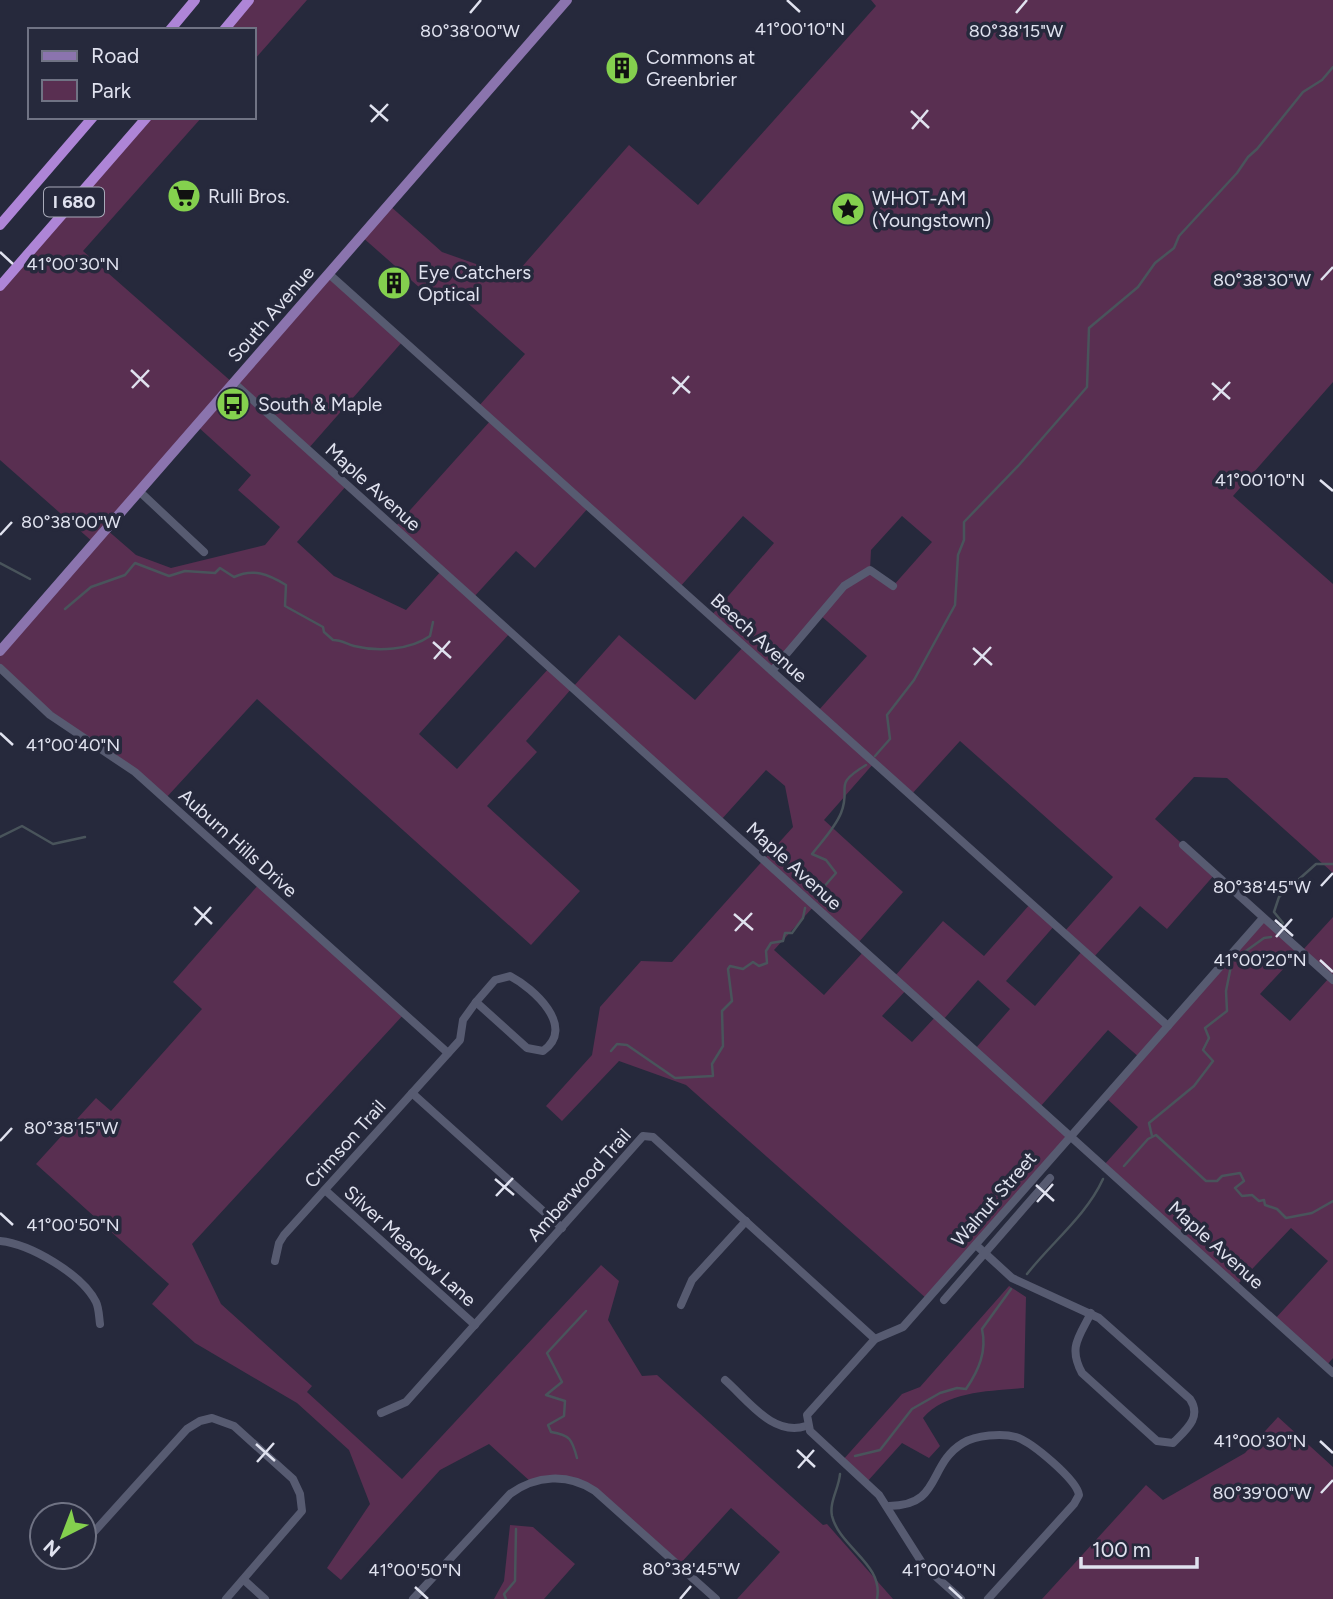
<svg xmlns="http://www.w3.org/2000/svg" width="1333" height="1599" font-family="Figtree,sans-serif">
<rect width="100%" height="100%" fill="#26293c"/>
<g fill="#592f51" fill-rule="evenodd">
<polygon points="249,0 307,0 254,60 254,30 224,30"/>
<path d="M871,0H1333V382L1233,496L1333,584V873L1227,778L1194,777L1155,819L1215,874L1167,929L1140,906L1093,958L1168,1026L1263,918L1300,951L1260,994L1290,1021L1329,978L1301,952L1333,917V1358L1326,1366L1274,1320L1328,1261L1291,1228L1237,1285L1104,1165L1138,1127L1105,1097L1140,1058L1108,1030L1040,1107L1071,1135L927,1299L686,1085L619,1061L562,1121L546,1106L592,1055L600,1007L641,961L672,962L793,827L785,786L766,770L721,820L572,688L526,741L537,752L487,806L580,891L531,945L257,699L165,799L135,772L50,715L0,668V651L94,543L0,460V286L147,117H202L83,251L233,383L329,274L403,341L308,449L347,485L297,542L334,576L406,610L442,570L394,528L491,420L478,407L525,354L462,298L420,288L361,236L389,205L442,252L513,277L629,145L698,205L876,6ZM197,426L251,475L238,490L280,527L265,545L171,568L136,555L106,529ZM589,507L679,588L743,516L774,543L711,616L744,646L695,700L619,635L573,687L550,667L457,769L419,734L511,632L473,598L516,551L535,568ZM902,516L932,542L893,586L870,570L871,550ZM820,615L867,656L818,711L773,671ZM960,741L1113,877L1064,932L1083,950L1035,1006L1006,981L1055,925L1031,903L984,956L943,921L895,976L865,950L824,995L774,950L815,905L858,943L903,892L824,820L874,763L911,795ZM978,980L1010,1009L975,1049L943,1020ZM908,988L937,1015L912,1042L882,1016Z"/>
<polygon points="260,883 405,1013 192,1244 221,1304 312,1386 307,1392 402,1479 601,1265 619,1281 608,1320 642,1376 657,1375 823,1525 827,1524 893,1599 737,1599 780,1552 731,1508 679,1565 580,1482 531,1482 489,1444 440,1470 341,1580 327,1568 370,1504 349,1450 297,1403 195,1343 152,1304 169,1284 36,1164 96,1098 111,1111 202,1009 173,982"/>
<path d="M1009,1286L1026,1297L1024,1388C991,1391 946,1391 923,1418L940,1446L929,1458L902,1443L866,1483L842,1461L902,1394L920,1387Z"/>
<polygon points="1278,1417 1333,1467 1333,1599 1042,1599 1146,1485 1163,1500 1245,1453"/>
<polygon points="510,1525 533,1527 575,1564 544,1599 494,1599 504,1581"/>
</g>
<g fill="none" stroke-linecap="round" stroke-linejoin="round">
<g stroke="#49545b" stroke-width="2.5">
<polyline points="0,563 30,579"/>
<path d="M65,609L91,587L125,575L135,563L169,576L185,571L215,573L220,568L234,577C253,568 268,574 286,585L285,606L323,627L324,632L333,640C342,640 346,644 354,646C378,652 410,650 430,636L433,622"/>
<polyline points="875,756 890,739 887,715 914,680 955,605 958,555 964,540 964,522 1019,465 1087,387 1089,328 1138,287 1155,263 1174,248 1179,236 1237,173 1248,157 1257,149 1303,92 1322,80 1333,67"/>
<polyline points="0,837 22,826 53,844 85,837"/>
<path d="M815,897L836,873L826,860L812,854C822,841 835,828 841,813C852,786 831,786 866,765"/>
<polyline points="1280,926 1283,923 1274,912 1279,897 1316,864 1333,864"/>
<polyline points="611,1051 617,1044 627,1045 675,1078 713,1076 712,1064 723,1046 722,1011 732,1001 728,969 730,966 743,969 753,962 759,966 767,963 766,951 771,943 783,941 785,933 792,933 803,918 805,908"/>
<polyline points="1152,1136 1149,1123 1194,1086 1213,1061 1203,1050 1209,1038 1205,1028 1227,1011 1226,991 1232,961 1264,938 1271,937"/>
<polyline points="1124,1166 1148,1139 1156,1135 1206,1181 1217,1181 1222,1176 1240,1173 1244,1181 1235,1188 1242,1196 1252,1195 1259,1201 1264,1200 1265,1205 1277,1209 1286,1218 1312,1213 1333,1201"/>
<path d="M1027,1274C1052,1242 1086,1216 1103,1179"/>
<path d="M855,1456L880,1450L912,1409L940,1393L957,1388L966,1389C979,1370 987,1351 982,1329L1011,1289"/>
<path d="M577,1458C572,1439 570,1435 551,1432L548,1425L564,1416L565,1401L546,1395L562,1382L547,1353L586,1311"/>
<path d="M840,1474C839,1488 829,1502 832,1516C840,1548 884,1564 877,1599"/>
<polyline points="506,1599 504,1594 515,1581 516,1529"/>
</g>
<g stroke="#575b71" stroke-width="8">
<polyline points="329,274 1168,1026"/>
<polyline points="234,383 1333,1373"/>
<polyline points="139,491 204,552"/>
<polyline points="0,668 50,715 135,772 448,1053"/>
<polyline points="772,671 844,586 870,570 893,586"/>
<polyline points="1183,845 1333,980"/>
<path d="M510,976C533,988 577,1027 543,1051L527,1048L476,1002L495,980Z"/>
<polyline points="412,1093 562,1228"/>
<polyline points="325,1190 475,1325"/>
<path d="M0,1241C30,1244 82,1274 96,1302C99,1308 99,1317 100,1324"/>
<path d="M976,1245L1012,1278L1099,1318L1190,1399C1202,1417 1187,1429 1173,1443L1157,1441L1082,1373C1068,1347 1079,1337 1091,1313"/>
<polyline points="275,1261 279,1243 284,1235 460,1040 463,1020 476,1002"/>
<polyline points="944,1300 1050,1178"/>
<polyline points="681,1305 692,1280 746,1221"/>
<path d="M725,1380C748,1400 773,1437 806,1426"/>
<polyline points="381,1413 406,1402 643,1136 653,1137 875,1339"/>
<path d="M889,1506C942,1506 927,1465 963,1443C976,1435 1002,1433 1016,1437C1032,1442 1077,1480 1079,1495L1074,1504L988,1599"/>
<polyline points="84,1543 187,1429 200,1421 212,1418 234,1426 293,1479 300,1494 302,1511 226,1599"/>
<polyline points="66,1562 71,1557"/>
<polyline points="244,1580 265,1599"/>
<path d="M413,1599L510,1494C536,1475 568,1473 595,1491L716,1599"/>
<polyline points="961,1599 924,1566 879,1495 810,1431 807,1415 875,1339 903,1327 1263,918"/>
</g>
<polyline stroke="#8b74ae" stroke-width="10" points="0,651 567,0"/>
<g stroke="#ae85d7" stroke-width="10">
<polyline points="170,30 195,0"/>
<polyline points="224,30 249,0"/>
<polyline points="0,225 93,117"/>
<polyline points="0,286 147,117"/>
</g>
</g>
<path fill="none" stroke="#e0e2ef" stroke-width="2.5" d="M787,0L800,12M470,13L481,0M1016,13L1027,0M370,105L388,121M911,111L929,128M371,122L388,104M912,129L928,110M0,252L13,264M1321,280L1333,267M131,370L149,387M672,377L690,393M1212,383L1230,399M132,388L149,370M673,394L689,376M1213,400L1230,382M1320,480L1333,491M0,535L12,522M433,642L451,658M973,648L992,665M434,659L450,641M974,665L991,647M0,733L13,745M1321,886L1333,873M194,907L212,924M734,914L753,930M1275,920L1293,936M195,925L211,907M735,931L752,913M1276,937L1292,919M1320,960L1333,972M0,1141L12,1128M495,1179L514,1195M1036,1185L1054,1201M496,1196L513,1178M1037,1202L1053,1184M0,1213L13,1225M1320,1441L1333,1453M256,1444L275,1461M797,1450L815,1467M257,1462L274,1443M798,1468L814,1450M1321,1493L1333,1480M415,1587L428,1599M949,1587L962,1599M680,1599L691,1586"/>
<defs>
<symbol id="building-disc" viewBox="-11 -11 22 22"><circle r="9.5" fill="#84d04e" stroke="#26293c"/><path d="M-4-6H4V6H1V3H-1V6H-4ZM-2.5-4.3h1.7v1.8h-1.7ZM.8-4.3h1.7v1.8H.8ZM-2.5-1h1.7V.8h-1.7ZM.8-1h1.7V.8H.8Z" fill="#111"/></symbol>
<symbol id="supermarket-disc" viewBox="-11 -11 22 22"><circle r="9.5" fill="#84d04e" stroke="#26293c"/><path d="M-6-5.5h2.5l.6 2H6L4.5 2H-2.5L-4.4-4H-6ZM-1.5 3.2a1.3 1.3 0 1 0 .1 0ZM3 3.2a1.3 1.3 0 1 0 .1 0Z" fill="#111"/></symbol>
<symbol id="sight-disc" viewBox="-11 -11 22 22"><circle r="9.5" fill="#84d04e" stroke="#26293c"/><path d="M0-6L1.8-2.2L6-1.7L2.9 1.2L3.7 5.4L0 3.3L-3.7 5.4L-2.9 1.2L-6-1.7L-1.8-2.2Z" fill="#111"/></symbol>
<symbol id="bus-disc" viewBox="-11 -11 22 22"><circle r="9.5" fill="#84d04e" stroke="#26293c"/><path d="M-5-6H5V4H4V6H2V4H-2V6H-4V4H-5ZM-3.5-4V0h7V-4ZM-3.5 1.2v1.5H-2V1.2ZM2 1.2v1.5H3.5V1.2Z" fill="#111"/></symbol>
</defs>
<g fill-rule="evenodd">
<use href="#building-disc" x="603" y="49" width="38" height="38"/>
<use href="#supermarket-disc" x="165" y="177" width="38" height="38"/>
<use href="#sight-disc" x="829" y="190" width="38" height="38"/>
<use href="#building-disc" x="375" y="264" width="38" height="38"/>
<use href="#bus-disc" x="214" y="385" width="38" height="38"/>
</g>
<g text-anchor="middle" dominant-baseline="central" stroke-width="7" stroke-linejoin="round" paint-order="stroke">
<rect fill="#26293c" stroke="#a8aab9" stroke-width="2" x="44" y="187.5" width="60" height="29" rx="5"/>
<g font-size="18" font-weight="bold" fill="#e0e2ef">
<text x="74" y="202">I 680</text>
</g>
<g font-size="19" fill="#e0e2ef" stroke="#26293c" text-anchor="start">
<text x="646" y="57">Commons at<tspan x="646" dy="22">Greenbrier</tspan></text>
<text x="208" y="196">Rulli Bros.</text>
<text x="872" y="198">WHOT-AM<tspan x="872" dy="22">(Youngstown)</tspan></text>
<text x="418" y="272">Eye Catchers<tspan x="418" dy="22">Optical</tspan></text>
<text x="258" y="404">South &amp; Maple</text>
</g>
<g font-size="19" fill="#e0e2ef" stroke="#26293c">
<text transform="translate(271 314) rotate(-49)">South Avenue</text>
<text transform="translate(373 487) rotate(42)">Maple Avenue</text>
<text transform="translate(759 638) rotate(42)">Beech Avenue</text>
<text transform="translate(238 843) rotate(42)">Auburn Hills Drive</text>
<text transform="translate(794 866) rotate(42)">Maple Avenue</text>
<text transform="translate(345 1144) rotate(-48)">Crimson Trail</text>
<text transform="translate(579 1185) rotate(-48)">Amberwood Trail</text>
<text transform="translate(994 1199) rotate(-49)">Walnut Street</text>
<text transform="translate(1216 1245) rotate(42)">Maple Avenue</text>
<text transform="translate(410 1246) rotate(42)">Silver Meadow Lane</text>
</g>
</g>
<g font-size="18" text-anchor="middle" fill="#e0e2ef" stroke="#26293c" stroke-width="7" stroke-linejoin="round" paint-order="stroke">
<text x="800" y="35">41°00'10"N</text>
<text x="470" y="37">80°38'00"W</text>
<text x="1016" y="37">80°38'15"W</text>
<text x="73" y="270">41°00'30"N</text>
<text x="1262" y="286">80°38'30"W</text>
<text x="1260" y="486">41°00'10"N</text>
<text x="71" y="528">80°38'00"W</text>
<text x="73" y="751">41°00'40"N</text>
<text x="1262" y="893">80°38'45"W</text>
<text x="1260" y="966">41°00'20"N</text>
<text x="71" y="1134">80°38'15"W</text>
<text x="73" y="1231">41°00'50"N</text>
<text x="1260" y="1447">41°00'30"N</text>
<text x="1262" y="1499">80°39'00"W</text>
<text x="691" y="1575">80°38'45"W</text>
<text x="415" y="1576">41°00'50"N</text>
<text x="949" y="1576">41°00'40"N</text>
</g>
<rect x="28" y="28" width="228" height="91" fill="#26293c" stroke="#707384" stroke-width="2"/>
<rect x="42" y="51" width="35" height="10" fill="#8b74ae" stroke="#707384" stroke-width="2"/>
<text x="91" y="63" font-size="21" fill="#e0e2ef">Road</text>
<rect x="42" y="80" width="35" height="21" fill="#592f51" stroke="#707384" stroke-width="2"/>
<text x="91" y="98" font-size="21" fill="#e0e2ef">Park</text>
<g transform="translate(63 1536) rotate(222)"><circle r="33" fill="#26293c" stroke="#707384" stroke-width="2"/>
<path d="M0-5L12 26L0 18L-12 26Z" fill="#84d04e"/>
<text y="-10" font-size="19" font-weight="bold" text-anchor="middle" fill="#e0e2ef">N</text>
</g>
<path d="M1081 1557v10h116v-10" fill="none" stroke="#e0e2ef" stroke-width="3.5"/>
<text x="1092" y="1557" font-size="21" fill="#e0e2ef" stroke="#26293c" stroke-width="5" paint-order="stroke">100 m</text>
</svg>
